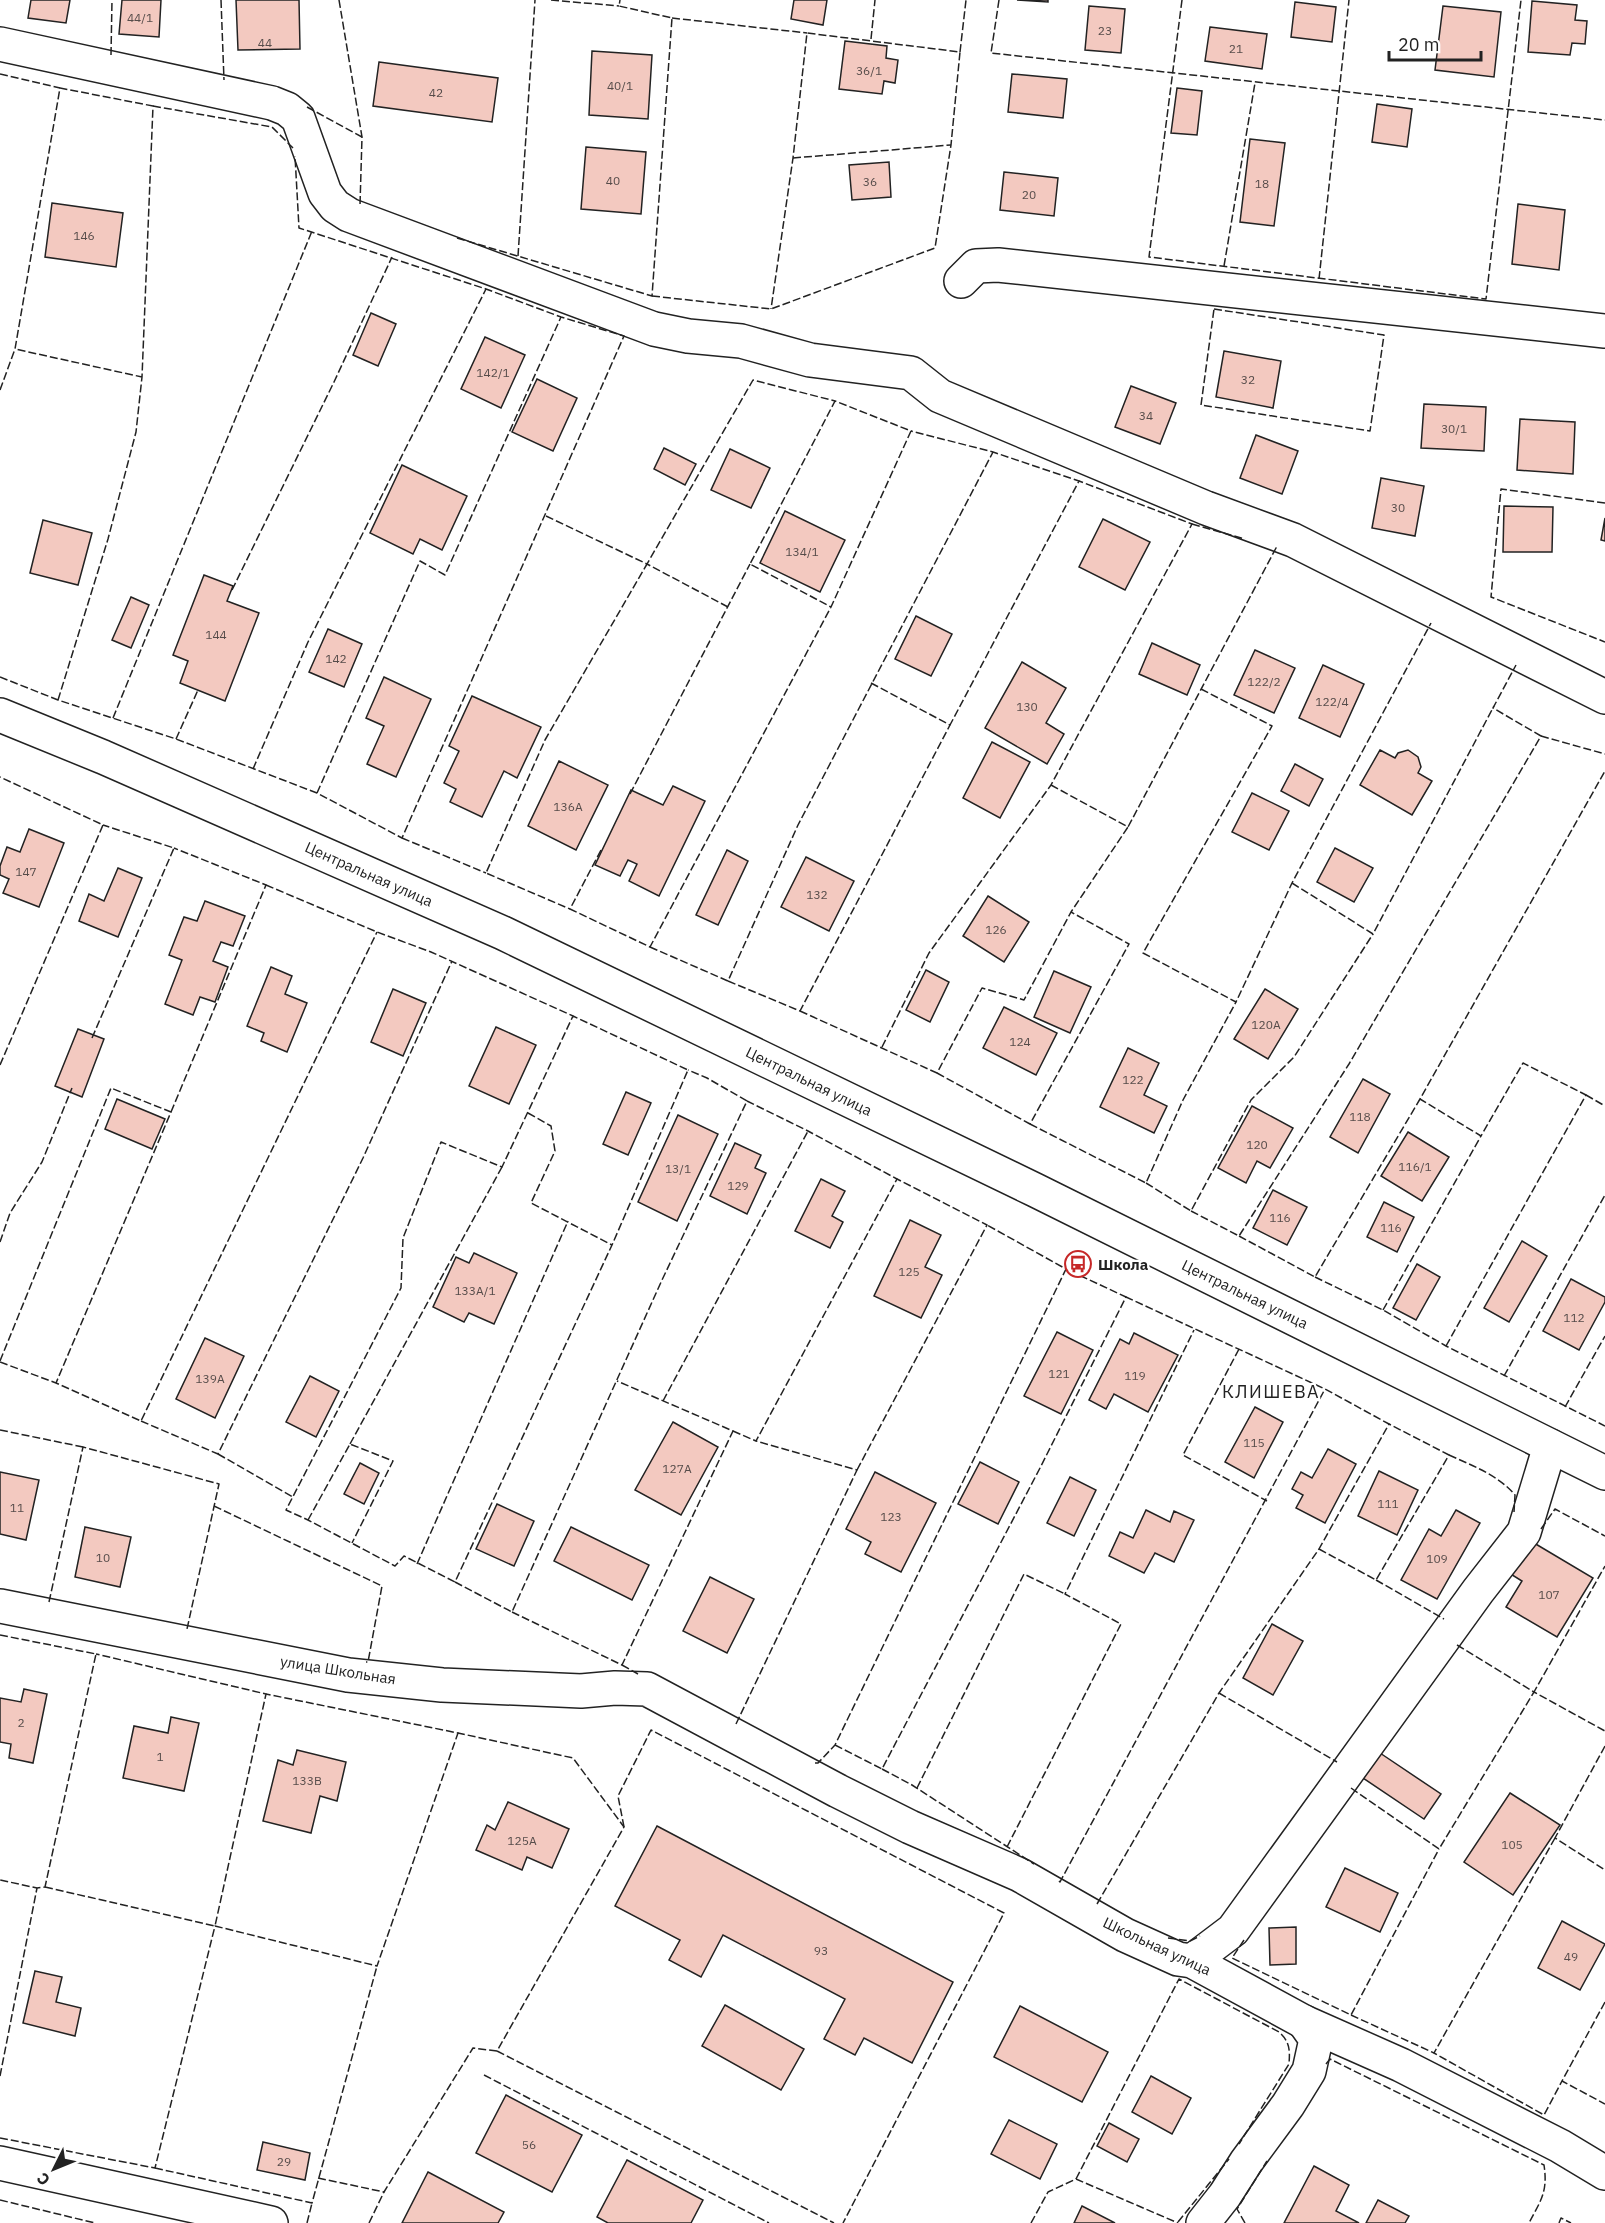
<svg xmlns="http://www.w3.org/2000/svg" width="1605" height="2223" font-family="'IBM Plex Sans',sans-serif">
<rect width="100%" height="100%" fill="#fff"/>
<g fill="#f3c9c0" stroke="#222" stroke-width="1.5">
<polygon points="31,0 70,0 66,23 28,18"/>
<polygon points="122,0 161,0 159,37 119,34"/>
<polygon points="236,0 299,0 300,49 238,50"/>
<polygon points="794,0 827,0 823,25 791,19"/>
<polygon points="1017,0 1048,0 1048,2"/>
<polygon points="1532,1 1577,5 1575,20 1587,21 1585,44 1572,43 1570,55 1528,52"/>
<polygon points="1295,2 1336,7 1332,42 1291,37"/>
<polygon points="1089,6 1125,9 1121,53 1085,50"/>
<polygon points="1443,6 1501,12 1494,77 1435,70"/>
<polygon points="1210,27 1267,34 1262,69 1205,61"/>
<polygon points="845,41 887,46 886,58 898,60 895,83 884,81 882,94 839,89"/>
<polygon points="592,51 652,55 648,119 589,115"/>
<polygon points="379,62 498,78 492,122 373,106"/>
<polygon points="1012,74 1067,79 1063,118 1008,112"/>
<polygon points="1177,88 1202,91 1197,135 1171,133"/>
<polygon points="1377,104 1412,109 1407,147 1372,142"/>
<polygon points="1250,139 1285,143 1274,226 1240,222"/>
<polygon points="586,147 646,152 641,214 581,209"/>
<polygon points="889,162 891,197 852,200 849,165"/>
<polygon points="1004,172 1058,178 1054,216 1000,210"/>
<polygon points="52,203 123,213 116,267 45,257"/>
<polygon points="1518,204 1565,210 1559,270 1512,264"/>
<polygon points="371,313 396,324 378,366 353,355"/>
<polygon points="485,337 525,355 501,408 461,389"/>
<polygon points="1224,351 1281,361 1273,408 1216,397"/>
<polygon points="537,379 577,398 553,451 512,432"/>
<polygon points="1131,386 1176,403 1160,444 1115,427"/>
<polygon points="1424,404 1486,407 1484,451 1421,448"/>
<polygon points="1520,419 1575,422 1573,474 1517,470"/>
<polygon points="1256,435 1298,451 1282,494 1240,478"/>
<polygon points="664,448 696,464 685,485 654,469"/>
<polygon points="730,449 770,468 751,508 711,490"/>
<polygon points="402,465 467,496 442,550 420,539 413,554 370,533"/>
<polygon points="1381,478 1424,486 1415,536 1372,528"/>
<polygon points="1504,506 1553,507 1552,552 1503,552"/>
<polygon points="785,511 845,540 820,592 760,563"/>
<polygon points="1605,518 1605,541 1601,540"/>
<polygon points="1103,519 1150,542 1125,590 1079,567"/>
<polygon points="43,520 92,533 78,585 30,573"/>
<polygon points="204,575 233,586 227,601 259,613 225,701 180,683 188,661 173,655"/>
<polygon points="131,597 149,605 131,648 112,640"/>
<polygon points="916,616 952,634 931,676 895,659"/>
<polygon points="328,629 362,644 344,687 309,672"/>
<polygon points="1152,643 1200,665 1187,695 1139,674"/>
<polygon points="1255,650 1295,668 1274,713 1234,695"/>
<polygon points="1022,662 1066,688 1046,723 1064,734 1047,764 985,728"/>
<polygon points="1323,665 1364,684 1340,737 1299,718"/>
<polygon points="384,677 431,699 396,777 367,764 384,726 366,718"/>
<polygon points="472,696 541,727 517,778 504,771 482,817 450,802 456,789 444,783 459,751 449,746"/>
<polygon points="992,742 1030,762 1000,818 963,798"/>
<polygon points="1380,750 1395,758 1398,753 1408,750 1418,757 1421,767 1418,773 1432,781 1412,815 1360,785"/>
<polygon points="559,761 608,785 576,850 528,826"/>
<polygon points="1295,764 1323,779 1309,806 1281,791"/>
<polygon points="673,786 705,801 659,896 629,881 637,864 628,860 620,876 595,865 631,790 663,805"/>
<polygon points="1252,793 1289,811 1269,850 1232,832"/>
<polygon points="29,829 64,843 39,907 3,893 9,879 0,875 0,866 7,847 20,852"/>
<polygon points="1335,848 1373,868 1354,902 1317,882"/>
<polygon points="727,850 748,861 718,925 696,915"/>
<polygon points="806,857 854,881 829,931 781,907"/>
<polygon points="118,868 142,878 118,937 79,921 89,894 104,901"/>
<polygon points="988,896 1029,922 1004,962 963,936"/>
<polygon points="205,901 245,916 233,946 221,942 213,961 228,967 215,1002 200,997 193,1015 165,1004 182,960 169,955 184,917 197,921"/>
<polygon points="271,967 292,976 285,994 307,1003 287,1052 261,1041 264,1033 247,1026"/>
<polygon points="926,970 949,982 930,1022 906,1010"/>
<polygon points="1054,971 1091,987 1070,1033 1034,1017"/>
<polygon points="393,989 426,1003 403,1056 371,1042"/>
<polygon points="1265,989 1298,1009 1268,1059 1234,1039"/>
<polygon points="1004,1007 1057,1033 1036,1075 983,1048"/>
<polygon points="496,1027 536,1045 509,1104 469,1086"/>
<polygon points="78,1029 104,1039 82,1097 55,1086"/>
<polygon points="1128,1048 1159,1063 1144,1095 1167,1106 1154,1133 1100,1107"/>
<polygon points="1363,1079 1390,1094 1358,1153 1330,1137"/>
<polygon points="626,1092 651,1103 628,1155 603,1144"/>
<polygon points="117,1099 165,1119 152,1149 105,1129"/>
<polygon points="1252,1106 1293,1128 1270,1168 1257,1161 1246,1183 1218,1168"/>
<polygon points="678,1115 718,1134 677,1221 638,1202"/>
<polygon points="1408,1132 1449,1157 1422,1201 1381,1176"/>
<polygon points="735,1143 761,1155 755,1168 766,1173 747,1214 710,1196"/>
<polygon points="821,1179 845,1191 832,1216 843,1222 830,1248 795,1231"/>
<polygon points="1273,1190 1307,1207 1287,1245 1253,1228"/>
<polygon points="1384,1202 1414,1217 1397,1252 1367,1237"/>
<polygon points="910,1220 941,1235 925,1267 942,1275 921,1318 874,1296"/>
<polygon points="1522,1241 1547,1256 1509,1322 1484,1308"/>
<polygon points="474,1253 517,1273 494,1324 469,1313 464,1322 433,1307 456,1257 469,1263"/>
<polygon points="1417,1264 1440,1277 1416,1320 1393,1308"/>
<polygon points="1571,1279 1605,1297 1605,1302 1579,1350 1543,1331"/>
<polygon points="1057,1332 1093,1350 1061,1414 1024,1396"/>
<polygon points="1134,1333 1178,1355 1148,1412 1114,1394 1106,1409 1089,1400 1120,1339 1129,1344"/>
<polygon points="205,1338 244,1356 215,1418 176,1399"/>
<polygon points="310,1376 339,1391 316,1437 286,1422"/>
<polygon points="1255,1407 1283,1422 1254,1478 1225,1462"/>
<polygon points="673,1422 718,1447 681,1515 635,1490"/>
<polygon points="1328,1449 1356,1464 1325,1523 1296,1508 1303,1495 1292,1489 1301,1472 1312,1478"/>
<polygon points="980,1462 1019,1482 998,1524 958,1504"/>
<polygon points="360,1463 379,1473 364,1504 344,1494"/>
<polygon points="1379,1471 1418,1490 1397,1535 1358,1516"/>
<polygon points="0,1472 39,1480 26,1540 0,1534"/>
<polygon points="875,1472 936,1503 901,1572 865,1554 871,1542 846,1529"/>
<polygon points="1070,1477 1096,1490 1074,1536 1047,1523"/>
<polygon points="497,1504 534,1521 514,1566 476,1549"/>
<polygon points="1146,1510 1170,1522 1174,1511 1194,1520 1174,1562 1155,1553 1144,1573 1109,1556 1120,1532 1133,1538"/>
<polygon points="1456,1510 1480,1523 1437,1599 1401,1580 1429,1529 1441,1536"/>
<polygon points="85,1527 131,1537 120,1587 75,1577"/>
<polygon points="571,1527 649,1565 632,1600 554,1561"/>
<polygon points="1529,1540 1593,1578 1557,1637 1506,1607 1522,1581 1509,1573"/>
<polygon points="710,1577 754,1599 727,1653 683,1631"/>
<polygon points="1272,1624 1303,1641 1273,1695 1243,1678"/>
<polygon points="24,1689 47,1694 33,1763 9,1758 11,1744 0,1742 0,1698 21,1702"/>
<polygon points="171,1717 199,1723 184,1791 123,1778 134,1726 168,1733"/>
<polygon points="297,1750 346,1762 337,1801 320,1796 311,1833 263,1821 278,1760 293,1765"/>
<polygon points="1380,1753 1441,1794 1424,1819 1363,1778"/>
<polygon points="1510,1793 1560,1825 1513,1895 1464,1862"/>
<polygon points="508,1802 569,1829 552,1868 527,1857 522,1870 476,1850 487,1825 495,1830"/>
<polygon points="657,1826 953,1982 912,2063 864,2038 855,2055 824,2039 845,1999 723,1935 701,1977 669,1960 680,1940 615,1906"/>
<polygon points="1345,1868 1398,1893 1380,1932 1326,1907"/>
<polygon points="1562,1921 1605,1944 1580,1990 1538,1968"/>
<polygon points="1296,1927 1296,1964 1270,1965 1269,1928"/>
<polygon points="35,1971 62,1977 56,2002 81,2008 75,2036 23,2023"/>
<polygon points="725,2005 804,2049 781,2090 702,2046"/>
<polygon points="1020,2006 1108,2052 1082,2102 994,2057"/>
<polygon points="1151,2076 1191,2098 1172,2134 1132,2112"/>
<polygon points="506,2095 582,2135 552,2192 476,2153"/>
<polygon points="1009,2120 1057,2144 1040,2179 991,2154"/>
<polygon points="1109,2123 1139,2139 1127,2162 1097,2146"/>
<polygon points="263,2142 310,2153 305,2180 257,2170"/>
<polygon points="627,2160 703,2200 691,2223 608,2223 597,2217"/>
<polygon points="1314,2166 1349,2185 1336,2211 1359,2223 1284,2223"/>
<polygon points="428,2172 504,2212 498,2223 402,2223"/>
<polygon points="1378,2200 1409,2216 1405,2223 1366,2223"/>
<polygon points="1082,2206 1115,2223 1074,2223"/>
</g>
<g fill="none" stroke-linecap="round" stroke-linejoin="round">
<defs>
<g id="minor">
<polyline points="0,44 272,103 287,109 298,118 325,193 335,206 349,215 654,329 688,336 741,341 810,360 911,373 940,396 1206,508 1293,540 1605,697"/>
<polyline points="961,281 976,266 998,265 1605,331"/>
<polyline points="0,1606 348,1675 442,1685 581,1691 615,1688 647,1689 838,1791 910,1827 1020,1875 1125,1935 1178,1959 1192,1961 1304,2022 1401,2065 1560,2146 1605,2173"/>
<polyline points="1192,1961 1233,1930 1478,1591 1524,1532 1550,1446"/>
<polyline points="0,2163 271,2223"/>
<polyline points="1203,2223 1225,2195 1246,2162 1288,2105 1309,2071 1316,2039 1304,2022"/>
</g>
<polyline id="major" points="0,715 103,757 503,933 1035,1190 1605,1473"/>
</defs>
<use href="#minor" stroke="#222" stroke-width="36"/>
<use href="#major" stroke="#222" stroke-width="36"/>
<use href="#minor" stroke="#fff" stroke-width="33"/>
<use href="#major" stroke="#fff" stroke-width="33"/>
<g stroke="#222" stroke-width="1.5" stroke-dasharray="8 3" stroke-linecap="butt">
<polyline points="221,0 224,80"/>
<polyline points="339,0 362,137 360,205"/>
<polyline points="551,0 619,6"/>
<polyline points="999,0 991,53 1605,120"/>
<polyline points="1182,0 1149,257 1486,299 1521,0"/>
<polyline points="672,18 807,33"/>
<polyline points="871,39 875,0"/>
<polyline points="960,52 966,0"/>
<polyline points="111,55 112,0"/>
<polyline points="0,74 60,88"/>
<polyline points="153,106 272,127 293,148"/>
<polyline points="307,107 362,137"/>
<polyline points="793,158 951,145"/>
<polyline points="457,238 652,296 672,18 619,6 620,0"/>
<polyline points="518,256 535,0"/>
<polyline points="1224,266 1255,83"/>
<polyline points="1319,279 1349,0"/>
<polyline points="652,296 771,309 935,248 951,145 960,52 807,33 793,158 771,309"/>
<polygon points="1214,309 1384,335 1370,431 1201,405"/>
<polyline points="0,390 15,349"/>
<polyline points="1605,503 1501,489 1491,597 1605,642"/>
<polyline points="546,516 647,564 545,740 486,873 570,909"/>
<polyline points="1192,524 1245,539"/>
<polyline points="232,590 334,382 392,257"/>
<polyline points="728,607 647,564 753,380 835,401"/>
<polyline points="0,677 58,700 176,739 317,793 402,838 624,336 561,317 486,289 299,228 295,156"/>
<polyline points="871,683 950,725 1079,481 993,452 911,431"/>
<polyline points="1201,689 1272,726 1143,953 1236,1002 1292,883 1431,623"/>
<polyline points="58,700 108,539 136,432 142,377 153,106 60,88 15,349 142,377"/>
<polyline points="113,718 312,231"/>
<polyline points="1541,736 1605,754"/>
<polyline points="176,739 198,690"/>
<polyline points="253,769 308,642 486,289"/>
<polyline points="1051,785 1128,827 1276,548 1274,548"/>
<polyline points="317,793 420,561 445,575 561,317"/>
<polyline points="630,794 750,564"/>
<polyline points="402,838 486,873"/>
<polyline points="601,850 570,909 650,947 831,607 911,431 835,401 750,564 831,607"/>
<polyline points="1292,883 1373,934 1494,706"/>
<polyline points="266,885 377,932 431,952 573,1016 502,1167 441,1142 403,1238 401,1288 286,1510 308,1520 395,1566 404,1556 455,1582 612,1245 688,1070 573,1016"/>
<polyline points="650,947 728,981 798,825 993,452"/>
<polyline points="728,981 800,1011 950,725"/>
<polyline points="800,1011 937,1073 982,988 1024,1000 1071,912 1128,827"/>
<polyline points="92,1038 174,848 103,825"/>
<polyline points="882,1047 929,953 1051,785 1192,524 1079,481"/>
<polyline points="0,1065 103,825 0,777"/>
<polyline points="937,1073 1030,1124 1129,944 1071,912"/>
<polyline points="1586,1095 1605,1106"/>
<polyline points="171,1112 266,885 174,848"/>
<polyline points="528,1113 551,1126 555,1151 531,1203 612,1245"/>
<polyline points="1030,1124 1146,1183 1183,1100 1236,1002"/>
<polyline points="1146,1183 1191,1211 1251,1100 1294,1057 1373,934"/>
<polyline points="1191,1211 1239,1236 1349,1064 1541,736 1493,708 1516,665"/>
<polyline points="1239,1236 1315,1277 1420,1099 1605,771"/>
<polyline points="0,1242 10,1213 42,1162 72,1088"/>
<polyline points="1315,1277 1383,1310 1446,1346 1605,1426"/>
<polyline points="1383,1310 1481,1136 1420,1099"/>
<polyline points="1446,1346 1586,1095 1523,1063 1481,1136"/>
<polyline points="1239,1349 1183,1455 1267,1501"/>
<polyline points="0,1361 111,1088 171,1112 56,1383"/>
<polyline points="0,1362 56,1383 141,1421 377,932"/>
<polyline points="1504,1376 1605,1195"/>
<polyline points="663,1401 808,1131"/>
<polyline points="1565,1407 1605,1336"/>
<polyline points="141,1421 218,1454 363,1158 452,961"/>
<polyline points="0,1430 83,1447"/>
<polyline points="733,1431 756,1441 897,1179 808,1131 747,1101"/>
<polyline points="350,1444 502,1167"/>
<polyline points="218,1454 293,1497"/>
<path d="M1449,1455C1473,1466 1498,1475 1515,1495L1514,1512"/>
<polyline points="857,1470 987,1225 897,1179"/>
<polyline points="214,1506 382,1586 368,1662 366,1662"/>
<polyline points="308,1520 350,1444 393,1461 352,1543"/>
<polyline points="1541,1529 1555,1509 1605,1536"/>
<polyline points="1319,1549 1376,1580 1449,1455 1389,1424"/>
<polyline points="417,1564 568,1221"/>
<polyline points="1376,1580 1444,1619"/>
<polyline points="455,1582 512,1612 662,1280 747,1101 707,1078 688,1070"/>
<polyline points="49,1602 83,1447 219,1484 187,1629 189,1629"/>
<polyline points="512,1612 622,1665 733,1431 617,1381"/>
<polyline points="0,1635 96,1654 45,1887 37,1888 0,1880"/>
<polyline points="1457,1645 1534,1692 1605,1566"/>
<polyline points="622,1665 638,1674"/>
<polyline points="1219,1693 1337,1762"/>
<polyline points="736,1724 857,1470 756,1441"/>
<polyline points="835,1745 882,1769 1040,1468 1126,1297 1066,1269"/>
<polyline points="1605,1746 1555,1838 1605,1870"/>
<polyline points="815,1763 818,1763 835,1745 1066,1269 987,1225"/>
<polyline points="882,1769 912,1785 1034,1864"/>
<polyline points="917,1788 1024,1574 1065,1594"/>
<polyline points="1351,1788 1439,1849 1534,1692 1605,1731"/>
<polyline points="624,1827 618,1796 651,1730 1004,1913 843,2223"/>
<polyline points="1555,1838 1434,2053 1544,2115 1562,2081"/>
<polyline points="1007,1847 1121,1624 1065,1594 1194,1330"/>
<polyline points="1059,1881 1060,1882 1325,1389"/>
<polyline points="45,1887 215,1926 266,1694 96,1654"/>
<polyline points="1097,1904 1219,1693 1319,1549 1389,1424 1325,1389 1126,1297"/>
<polyline points="1168,1938 1190,1941 1200,1936"/>
<polyline points="1244,1940 1232,1958 1351,2015 1439,1849"/>
<polyline points="1605,2002 1562,2081 1605,2104"/>
<polyline points="1351,2015 1434,2053"/>
<polyline points="497,2051 834,2223"/>
<path d="M1326,2064L1330,2059L1544,2165C1548,2192 1541,2200 1529,2223"/>
<polyline points="484,2075 769,2223"/>
<polyline points="0,2076 37,1888"/>
<polyline points="0,2138 155,2168 215,1926 377,1966 458,1733 266,1694"/>
<polyline points="155,2168 312,2203 377,1966"/>
<polyline points="318,2178 384,2192 473,2048 497,2051 624,1827 573,1758 458,1733"/>
<path d="M1076,2179L1179,1979L1279,2032C1290,2042 1290,2050 1289,2064L1239,2144"/>
<polyline points="0,2200 95,2223"/>
<polyline points="1178,2222 1229,2159"/>
<polyline points="307,2223 312,2203"/>
<polyline points="369,2223 384,2192"/>
<polyline points="1031,2223 1048,2192 1076,2179 1178,2223"/>
<polyline points="1245,2223 1237,2209 1267,2161"/>
<polyline points="1559,2223 1561,2218 1571,2223"/>
</g>
</g>
<defs>
<symbol id="bus-ring" viewBox="-11 -11 22 22"><circle r="9.5" fill="#fff" stroke="#c62828" stroke-width="1.5"/><path d="M-5-6H5V4H4V6H2V4H-2V6H-4V4H-5ZM-3.5-4V0h7V-4ZM-3.5 1.2v1.5H-2V1.2ZM2 1.2v1.5H3.5V1.2Z" fill="#c62828"/></symbol>
</defs>
<g fill-rule="evenodd">
<use href="#bus-ring" x="1063" y="1249" width="30" height="30"/>
</g>
<g text-anchor="middle" dominant-baseline="central" stroke-width="4.5" stroke-linejoin="round" paint-order="stroke">
<g font-size="12" fill="#564c4a">
<text x="140" y="17">44/1</text>
<text x="1105" y="30">23</text>
<text x="265" y="42">44</text>
<text x="1236" y="48">21</text>
<text x="869" y="70">36/1</text>
<text x="620" y="85">40/1</text>
<text x="436" y="92">42</text>
<text x="613" y="180">40</text>
<text x="870" y="181">36</text>
<text x="1262" y="183">18</text>
<text x="1029" y="194">20</text>
<text x="84" y="235">146</text>
<text x="493" y="372">142/1</text>
<text x="1248" y="379">32</text>
<text x="1146" y="415">34</text>
<text x="1454" y="428">30/1</text>
<text x="1398" y="507">30</text>
<text x="802" y="551">134/1</text>
<text x="216" y="634">144</text>
<text x="336" y="658">142</text>
<text x="1264" y="681">122/2</text>
<text x="1332" y="701">122/4</text>
<text x="1027" y="706">130</text>
<text x="568" y="806">136А</text>
<text x="26" y="871">147</text>
<text x="817" y="894">132</text>
<text x="996" y="929">126</text>
<text x="1266" y="1024">120А</text>
<text x="1020" y="1041">124</text>
<text x="1133" y="1079">122</text>
<text x="1360" y="1116">118</text>
<text x="1257" y="1144">120</text>
<text x="1415" y="1166">116/1</text>
<text x="678" y="1168">13/1</text>
<text x="738" y="1185">129</text>
<text x="1280" y="1217">116</text>
<text x="1391" y="1227">116</text>
<text x="909" y="1271">125</text>
<text x="475" y="1290">133А/1</text>
<text x="1574" y="1317">112</text>
<text x="1059" y="1373">121</text>
<text x="1135" y="1375">119</text>
<text x="210" y="1378">139А</text>
<text x="1254" y="1442">115</text>
<text x="677" y="1468">127А</text>
<text x="1388" y="1503">111</text>
<text x="17" y="1507">11</text>
<text x="891" y="1516">123</text>
<text x="103" y="1557">10</text>
<text x="1437" y="1558">109</text>
<text x="1549" y="1594">107</text>
<text x="21" y="1722">2</text>
<text x="160" y="1756">1</text>
<text x="307" y="1780">133В</text>
<text x="522" y="1840">125А</text>
<text x="1512" y="1844">105</text>
<text x="821" y="1950">93</text>
<text x="1571" y="1956">49</text>
<text x="529" y="2144">56</text>
<text x="284" y="2161">29</text>
</g>
<g font-size="15" fill="#222" stroke="#fff">
<text transform="translate(369 874) rotate(24)">Центральная улица</text>
<text transform="translate(809 1081) rotate(26)">Центральная улица</text>
<text transform="translate(1245 1294) rotate(26)">Центральная улица</text>
<text transform="translate(338 1670) rotate(9)">улица Школьная</text>
<text transform="translate(1157 1946) rotate(25)">Школьная улица</text>
</g>
<g font-size="15" font-weight="bold" fill="#222" stroke="#fff" text-anchor="start">
<text x="1098" y="1264">Школа</text>
</g>
<g font-size="18" letter-spacing="1.5" fill="#222" stroke="#fff">
<text x="1271" y="1391">КЛИШЕВА</text>
</g>
</g>
<g transform="translate(54 2169) rotate(227)" stroke="#ffffff" stroke-width="4.5" paint-order="stroke">
<path d="M0-4.5L10 22L0 15L-10 22Z" fill="#222222"/>
<text y="-9" font-size="16" font-weight="bold" text-anchor="middle" fill="#222222">С</text>
</g>
<path d="M1389 51v9h92v-9" fill="none" stroke="#222222" stroke-width="3"/>
<text x="1398" y="51" font-size="18" fill="#222222" stroke="#ffffff" stroke-width="4.5" paint-order="stroke">20 m</text>
</svg>
